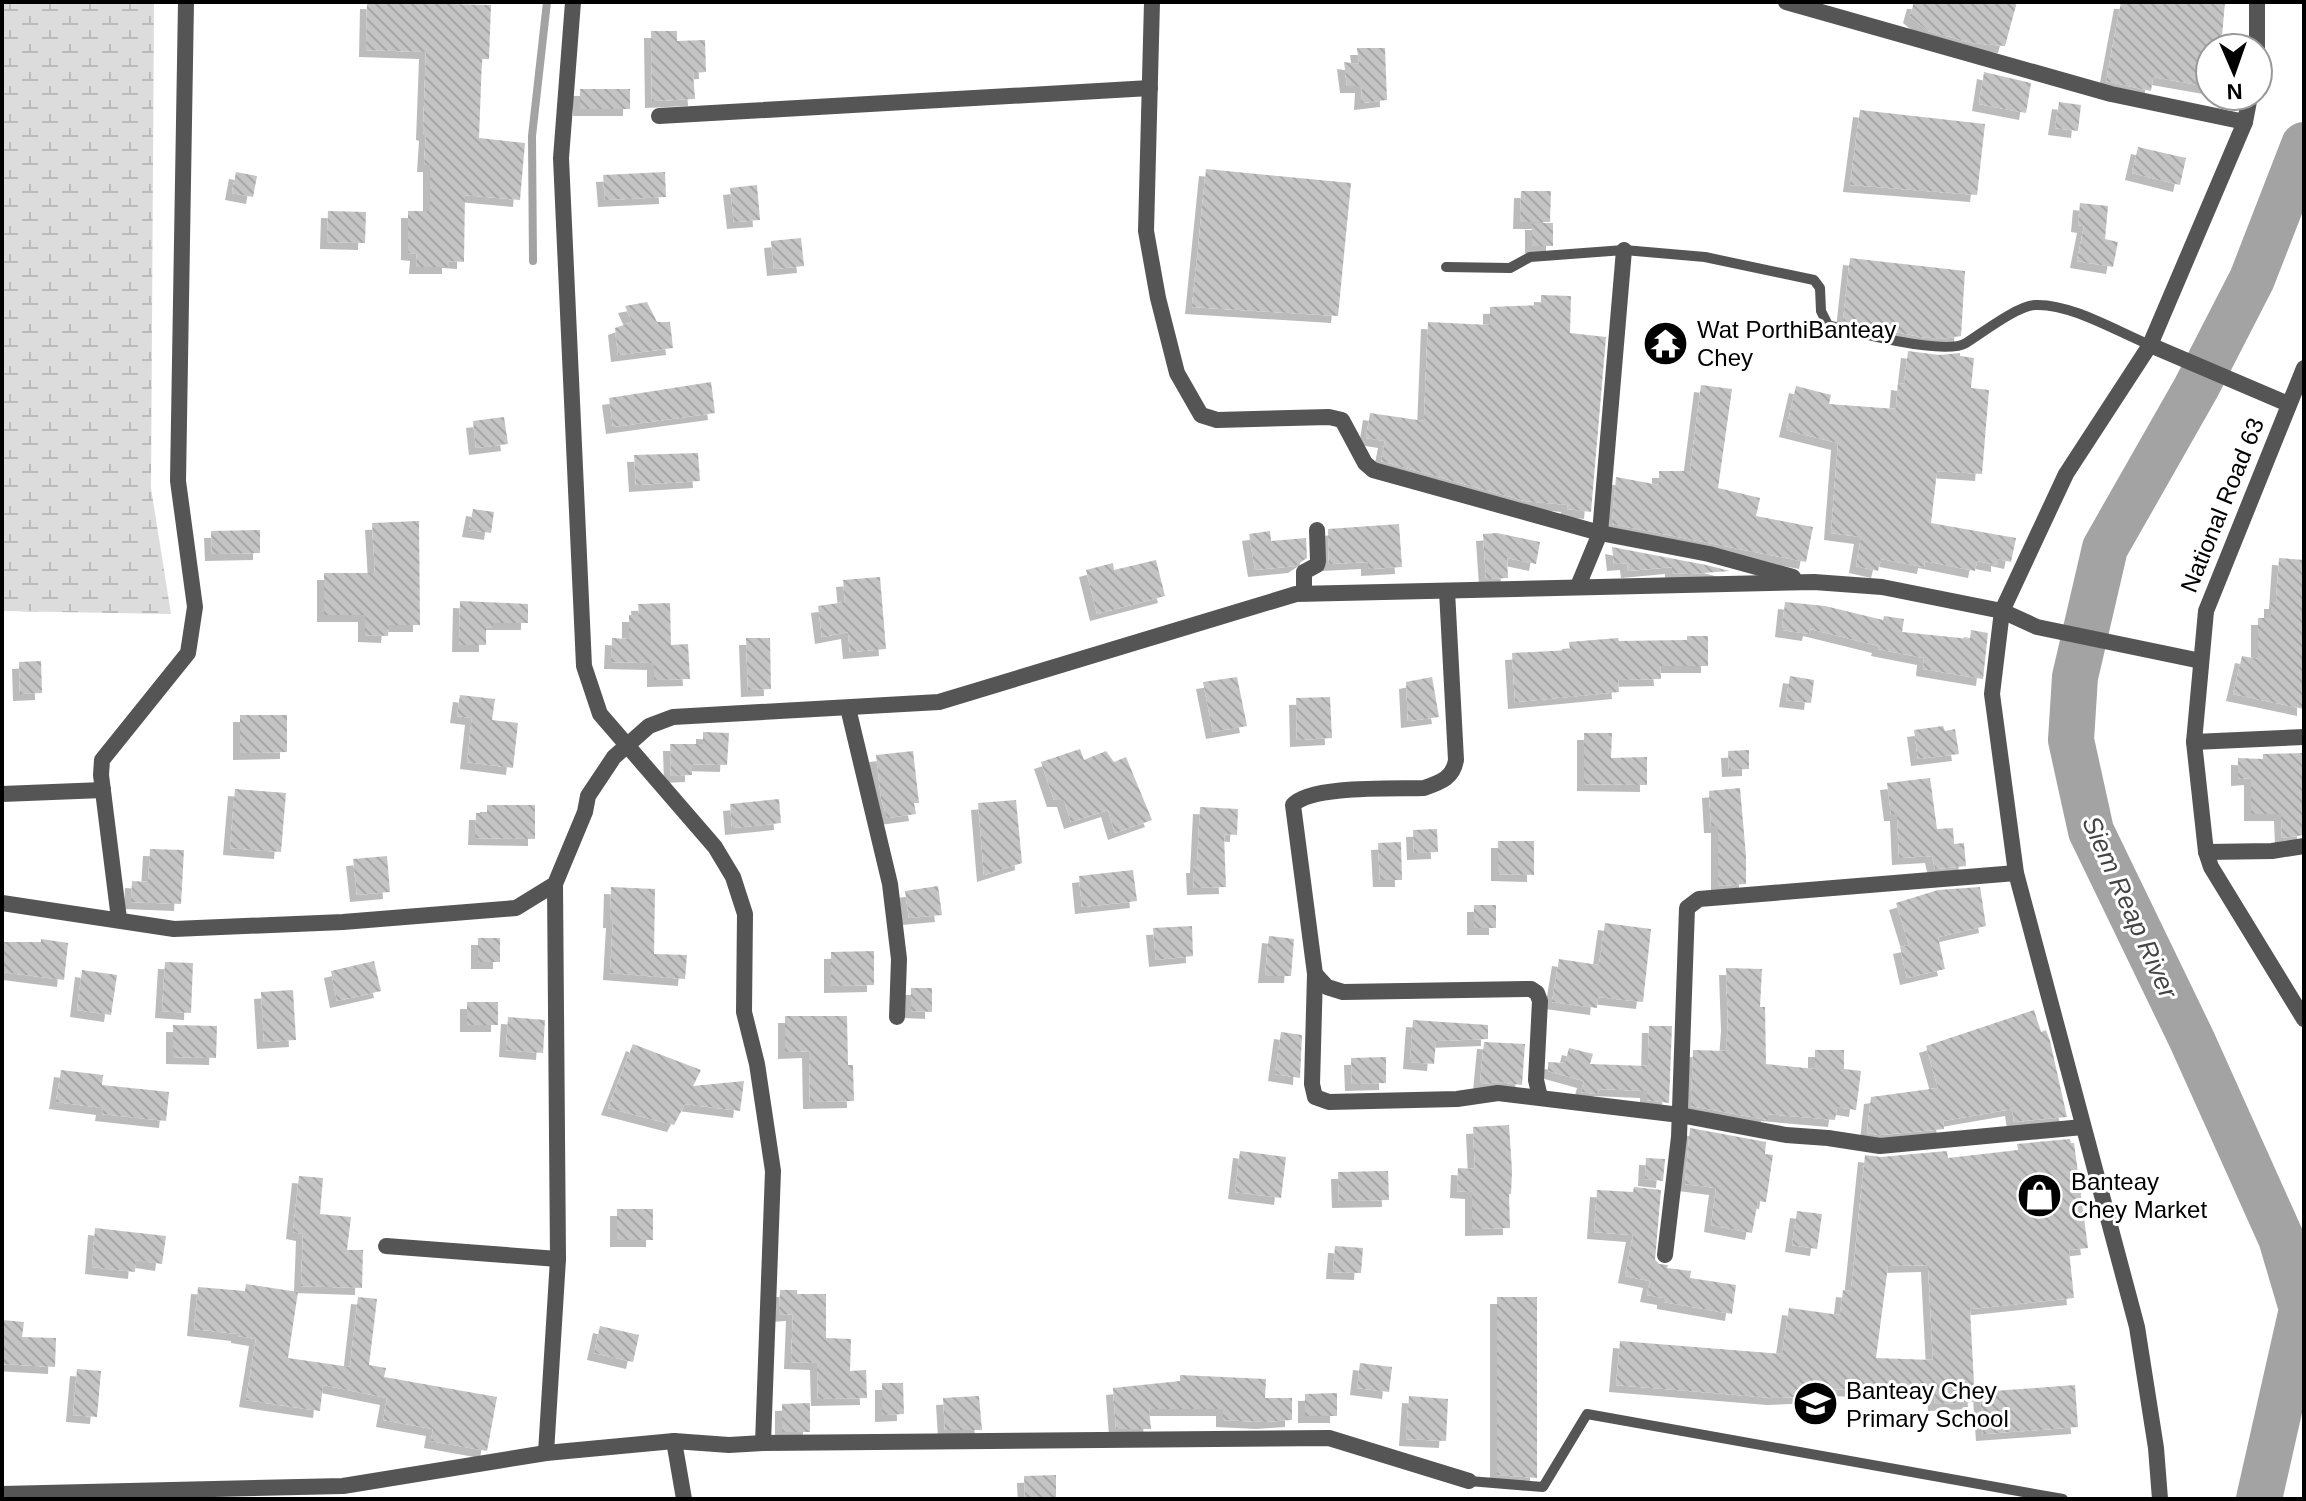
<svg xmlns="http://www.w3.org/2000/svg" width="2306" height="1501" font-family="Helvetica,sans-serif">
<defs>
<pattern id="wetland-marsh" width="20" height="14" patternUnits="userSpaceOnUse" patternTransform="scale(2)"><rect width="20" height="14" fill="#dcdcdc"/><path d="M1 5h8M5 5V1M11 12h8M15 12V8" fill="none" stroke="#bbb"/></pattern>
<pattern id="building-back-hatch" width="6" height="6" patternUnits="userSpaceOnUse" patternTransform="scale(2)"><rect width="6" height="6" fill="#c4c4c4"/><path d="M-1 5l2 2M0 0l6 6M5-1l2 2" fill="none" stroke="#a7a7a7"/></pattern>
<filter id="shadow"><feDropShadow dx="-7" dy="7" stdDeviation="0" flood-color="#0004"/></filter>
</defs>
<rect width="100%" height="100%" fill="#fff"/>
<polygon fill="url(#wetland-marsh)" points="2,2 154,2 151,488 171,614 2,611"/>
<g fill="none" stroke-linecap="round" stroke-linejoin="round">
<polyline stroke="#a3a3a3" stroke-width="8" points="533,261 532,136 547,2"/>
<polyline stroke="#a3a3a3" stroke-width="46" points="2259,1499 2302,1309 2281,1238 2192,1040 2091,831 2071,740 2075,677 2105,548 2196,388 2252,279 2304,145"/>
</g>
<g fill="url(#building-back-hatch)" fill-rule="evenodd" filter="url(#shadow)">
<polygon points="367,2 491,5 489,59 482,59 479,138 525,143 520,200 465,195 464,262 449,261 449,267 416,267 417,254 408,253 408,211 430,211 430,165 424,165 426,134 423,133 426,52 366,50"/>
<polygon points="1914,2 2017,2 2005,46 1972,43 1928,31 1910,16"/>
<polygon points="2121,2 2225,2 2221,48 2210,48 2210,87 2153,77 2151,91 2106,81"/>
<polygon points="651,31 677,31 677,41 705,40 706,72 693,73 695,99 652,101"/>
<polygon points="1357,48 1385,48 1387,100 1361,103 1362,86 1347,86 1344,62 1359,64"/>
<polygon points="1984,72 2031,83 2026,113 1979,104"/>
<rect x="580" y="89" width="50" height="20"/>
<polygon points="2059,102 2081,105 2078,131 2055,128"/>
<polygon points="1860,110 1985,124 1977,195 1850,185"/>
<polygon points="2138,147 2186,158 2180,185 2132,173"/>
<polygon points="1206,169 1351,183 1338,316 1192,307"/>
<polygon points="236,172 257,176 253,197 232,193"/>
<polygon points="665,172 666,197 605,200 603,175"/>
<polygon points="757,185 760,220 734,222 730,188"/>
<polygon points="1521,191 1551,191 1550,222 1520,222"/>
<polygon points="2080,203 2108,206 2105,239 2118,242 2113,267 2077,261 2084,226 2078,225"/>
<polygon points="328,211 366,212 365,243 327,242"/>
<rect x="1532" y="223" width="21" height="23"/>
<polygon points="801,238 804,266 774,269 771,241"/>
<polygon points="1850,258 1965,271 1961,336 1940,339 1921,337 1843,321"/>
<polygon points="1541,295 1571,296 1570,333 1606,337 1591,512 1567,509 1568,505 1525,501 1381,461 1385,441 1366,438 1370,413 1424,421 1428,322 1490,325 1490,307 1541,305"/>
<polygon points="647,302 657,322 670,322 673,348 618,355 615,328 632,322 625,306"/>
<polygon points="1908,351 1939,355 1960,353 1960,356 1974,358 1971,388 1989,390 1982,474 1937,471 1931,523 2016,538 2011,562 1998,559 1998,565 1977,561 1975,571 1925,561 1924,567 1881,559 1878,571 1856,566 1861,537 1831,533 1838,443 1786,430 1796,386 1831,395 1829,404 1896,409 1898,383 1904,384"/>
<polygon points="711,382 715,413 613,427 609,398"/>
<polygon points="1701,385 1732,389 1718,488 1760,498 1756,516 1813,527 1806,562 1612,524 1616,477 1659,485 1659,471 1690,471"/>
<polygon points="504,417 508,444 476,448 473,421"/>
<polygon points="698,453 700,481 636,485 634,455"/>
<polygon points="473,509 494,512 491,533 469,530"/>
<polygon points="419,521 420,625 389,625 388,636 365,635 365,615 324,615 324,573 375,573 372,523"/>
<polygon points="1399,524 1402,567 1368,569 1368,562 1329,564 1328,529"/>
<polygon points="260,530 260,553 212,554 211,531"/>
<polygon points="1270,531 1271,541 1306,538 1307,558 1295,566 1255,570 1249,534"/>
<polygon points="1497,533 1540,542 1536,564 1507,558 1508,578 1486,579 1483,534"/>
<polygon points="1612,547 1706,565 1730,571 1689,574 1672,573 1672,567 1628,571 1627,563 1614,564"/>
<polygon points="2279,558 2304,560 2304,709 2233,694 2242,656 2258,659 2258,618 2271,618 2271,602 2276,602"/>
<polygon points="1156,560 1165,596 1097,614 1086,570 1113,563 1114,570"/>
<polygon points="880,577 886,649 850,652 848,632 822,637 818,606 845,602 843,580"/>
<polygon points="460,601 528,604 528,623 493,623 493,628 486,627 486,645 459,645"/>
<polygon points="1785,602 1825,606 1883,620 1884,616 1904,619 1902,632 1970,639 1971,630 1988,633 1983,679 1923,669 1924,658 1878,649 1879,646 1810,629 1809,634 1782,630"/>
<polygon points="670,603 671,645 688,644 690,679 654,680 654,663 611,662 612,638 629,639 629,615 639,615 638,604"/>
<polygon points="1687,636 1708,636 1708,666 1660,666 1661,679 1618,680 1619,692 1515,702 1512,653 1570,650 1569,642 1618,638 1619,641 1687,640"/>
<polygon points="746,638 770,638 771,689 748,690"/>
<polygon points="41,661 42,693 20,694 19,662"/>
<polygon points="1790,676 1814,680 1811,703 1786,700"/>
<polygon points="1237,677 1247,726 1213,732 1203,682"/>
<polygon points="1432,677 1439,717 1408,721 1406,682"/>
<polygon points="460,695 495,699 492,720 518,723 513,768 467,762 472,718 457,716"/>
<polygon points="1330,697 1332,738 1297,740 1296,698"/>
<polygon points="240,715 287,715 287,752 240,753"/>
<polygon points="1943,726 1945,731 1955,729 1959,754 1918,759 1914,730"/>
<polygon points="703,732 729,733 727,765 692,764 692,775 671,776 670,744 703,744"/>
<polygon points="1584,733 1612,733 1611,758 1647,757 1647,785 1584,784"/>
<polygon points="1080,749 1084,760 1106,751 1114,762 1126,757 1152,820 1115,833 1108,810 1071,822 1064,800 1054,800 1041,762"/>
<polygon points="1749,750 1749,769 1729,770 1728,751"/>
<polygon points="913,751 919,803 914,803 916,814 887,818 881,798 876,755"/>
<polygon points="2304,753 2304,835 2282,838 2281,814 2251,814 2251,778 2238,779 2238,758 2263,759 2263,754"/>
<polygon points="1930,778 1937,829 1953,828 1954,844 1964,843 1966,866 1935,869 1932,856 1899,858 1897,814 1891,814 1887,783"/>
<polygon points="1740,788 1746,856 1746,884 1718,886 1718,826 1711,826 1709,791"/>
<polygon points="235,789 286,793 281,852 230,848"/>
<polygon points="779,799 781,823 732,828 730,804"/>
<polygon points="1016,800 1022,863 984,875 978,803"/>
<polygon points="487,805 535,805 535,839 475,838 476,813 487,813"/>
<polygon points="1200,807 1238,809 1237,835 1224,834 1226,887 1194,888 1193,866 1197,866"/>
<polygon points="1437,829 1438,852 1414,853 1413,830"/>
<polygon points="1498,841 1534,841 1534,875 1498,874"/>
<polygon points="1401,842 1402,880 1380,880 1378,843"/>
<polygon points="150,849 184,850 181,904 131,902 132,881 148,882"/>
<polygon points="387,856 390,892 357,895 353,859"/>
<polygon points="1133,870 1137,901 1082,907 1079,876"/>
<polygon points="938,886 942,915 909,918 905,891"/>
<polygon points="611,887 655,889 654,954 687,955 685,979 610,973 613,921 610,921"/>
<polygon points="1980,887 1986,926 1938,937 1945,969 1907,978 1900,947 1909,945 1896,903 1938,890"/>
<rect x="1474" y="905" width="22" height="23"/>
<polygon points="1605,923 1651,929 1643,1002 1598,997 1597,1008 1552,1002 1559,959 1599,965"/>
<polygon points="1192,926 1193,956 1156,960 1153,928"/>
<polygon points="1269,936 1294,939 1291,976 1265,976"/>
<rect x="478" y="938" width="22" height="24"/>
<polygon points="41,939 68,943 64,980 2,972 2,942 41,942"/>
<polygon points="874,951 874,985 831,986 831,952"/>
<polygon points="374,961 381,991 337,1001 331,971"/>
<polygon points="165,962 193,963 191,1013 162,1011"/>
<polygon points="1726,968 1762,969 1760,1007 1765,1007 1766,1064 1815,1069 1815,1050 1844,1050 1844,1069 1861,1071 1856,1110 1837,1107 1835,1120 1768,1114 1768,1120 1691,1106 1693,1050 1726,1051 1728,1024"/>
<polygon points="82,970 117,975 111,1015 77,1010"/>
<polygon points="911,988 932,988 932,1012 911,1011"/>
<polygon points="293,990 296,1040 264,1042 261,992"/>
<rect x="467" y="1002" width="31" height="23"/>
<polygon points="2034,1010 2041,1032 2046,1030 2050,1041 2067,1117 2014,1122 2012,1109 1943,1121 1944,1129 1880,1135 1867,1133 1871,1097 1938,1088 1926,1046"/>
<polygon points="785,1016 847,1016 848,1065 853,1065 854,1101 810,1102 809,1051 785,1052"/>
<polygon points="508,1017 545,1020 543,1053 506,1050"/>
<polygon points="1413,1020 1488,1025 1488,1039 1436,1041 1434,1064 1410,1062"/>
<polygon points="173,1025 217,1026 216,1058 173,1057"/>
<polygon points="1649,1026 1672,1026 1669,1103 1647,1100 1647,1091 1600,1089 1597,1094 1581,1092 1584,1081 1548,1071 1548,1062 1565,1063 1569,1048 1593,1054 1590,1064 1648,1066"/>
<polygon points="1281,1032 1302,1035 1300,1078 1275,1074"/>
<polygon points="1484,1042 1525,1044 1522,1085 1499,1082 1480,1084"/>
<polygon points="633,1044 701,1070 693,1086 744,1081 740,1111 685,1104 674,1125 608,1108"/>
<polygon points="1386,1057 1386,1083 1352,1084 1351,1058"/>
<polygon points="61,1070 103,1075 102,1085 169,1092 166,1121 102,1114 103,1108 56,1102"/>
<polygon points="1509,1125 1512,1171 1511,1194 1509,1194 1510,1228 1472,1229 1472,1192 1457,1191 1458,1168 1475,1169 1473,1127"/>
<polygon points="1690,1128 1766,1142 1765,1154 1773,1155 1766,1202 1758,1201 1752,1233 1711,1225 1716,1188 1685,1184"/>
<path d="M2070,1139L2071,1143H2074L2088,1248L2069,1250L2074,1298L1970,1309L1975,1402L1935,1404L1934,1391L1823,1389V1396L1774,1398L1616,1385L1620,1341L1782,1354L1789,1308L1840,1315L1843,1290L1851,1291L1865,1155L1881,1157L1947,1151L1948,1158L2018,1150L2017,1144ZM1928,1265L1933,1360L1876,1358L1888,1266Z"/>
<polygon points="1240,1151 1286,1157 1281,1198 1235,1192"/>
<polygon points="1646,1158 1665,1159 1663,1181 1645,1179"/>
<polygon points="1388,1171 1389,1200 1339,1201 1338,1172"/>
<polygon points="299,1176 323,1178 320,1214 351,1217 347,1250 363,1250 362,1288 301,1286 303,1234 293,1232"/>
<polygon points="1634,1187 1661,1190 1655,1260 1659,1264 1668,1265 1667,1268 1691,1271 1690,1278 1736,1285 1732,1314 1664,1302 1664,1298 1647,1295 1650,1281 1625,1276 1633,1235 1594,1232 1597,1190 1633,1192"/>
<rect x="617" y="1209" width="36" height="31"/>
<polygon points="1797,1211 1822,1214 1817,1249 1792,1245"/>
<polygon points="95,1228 166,1236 162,1264 136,1260 135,1272 92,1267"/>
<polygon points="1335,1246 1363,1248 1361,1273 1333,1272"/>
<polygon points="246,1284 298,1292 288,1358 350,1367 358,1297 377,1299 369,1365 386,1368 384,1377 497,1397 487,1451 431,1441 433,1429 383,1420 387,1398 323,1385 320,1411 246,1400 256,1339 238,1336 238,1334 194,1329 198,1287 245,1291"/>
<polygon points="780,1290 797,1290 797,1294 826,1294 826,1338 851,1339 850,1371 866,1370 867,1398 818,1399 817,1363 791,1362 793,1314 779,1315"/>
<polygon points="1497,1297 1537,1297 1537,1478 1497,1475"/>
<polygon points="2,1320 24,1322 22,1337 56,1338 55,1367 2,1364"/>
<polygon points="600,1326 639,1335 633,1362 594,1353"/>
<polygon points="1360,1363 1392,1367 1389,1392 1357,1388"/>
<polygon points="77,1369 101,1371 97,1417 73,1415"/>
<polygon points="1180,1375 1266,1379 1265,1398 1292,1398 1292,1420 1264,1422 1223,1420 1223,1409 1149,1409 1151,1429 1116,1429 1113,1388 1180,1381"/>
<polygon points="882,1383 903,1383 904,1414 882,1415"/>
<polygon points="2075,1385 2078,1427 1983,1434 1980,1392"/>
<polygon points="1337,1393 1337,1416 1305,1416 1305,1394"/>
<polygon points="979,1396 982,1430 945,1430 943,1398"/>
<polygon points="1409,1396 1448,1399 1446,1441 1406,1439"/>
<polygon points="810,1403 810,1432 782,1432 782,1404"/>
<polygon points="1056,1475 1056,1498 1025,1499 1024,1476"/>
</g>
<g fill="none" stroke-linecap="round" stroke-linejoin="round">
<g stroke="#555" stroke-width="10">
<path d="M1446,267L1510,268L1530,257L1624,250L1705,257L1814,280L1820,288L1821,311L1828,325C1854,332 1945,356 1966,343C1982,333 2017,306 2035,305C2070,303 2118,332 2150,345"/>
<polyline points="1469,1481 1543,1487 1587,1414 2063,1499"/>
</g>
<g stroke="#555" stroke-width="16">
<polyline points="573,2 561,158 584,666 600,714 715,847 733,877 745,914 744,1012 757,1064 773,1171 763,1443"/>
<polyline points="1152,2 1146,231 1158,298 1177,373 1201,415 1217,420 1329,417 1342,420 1365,463 1373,470 1600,533 1709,554 1793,577"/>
<polyline points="1786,2 2111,94 2245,122"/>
<polyline points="2257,48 2257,2"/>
<polyline points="659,116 1150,88"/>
<polyline points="2150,345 2288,404"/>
<polyline points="1578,586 1600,533 1624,250"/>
<path d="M1447,591L1456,760C1453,778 1441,782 1424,788C1396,789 1310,785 1293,805L1315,974L1312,1084L1315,1097L1329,1102L1457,1099L1498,1093L1680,1115L1786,1135L1828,1138L1880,1146L2083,1127"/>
<polyline points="1304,593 1304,572 1317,565 1318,561 1317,530"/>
<polyline points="848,708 890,884 899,959 897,1017"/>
<polyline points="2194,742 2304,737"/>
<polyline points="2,794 103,790"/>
<polyline points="2206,852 2272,851 2304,846"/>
<polyline points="2,903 174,929 343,922 516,908 555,884 585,812 588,796 614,757 649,726 673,717 939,702 1296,594 1814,582 1882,587 2002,611 2037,627 2201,661"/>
<polyline points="119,919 101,775 102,760 188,653 195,607 178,481 186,2"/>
<polyline points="1315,974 1327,987 1343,992 1531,989 1537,993 1540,1001 1536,1080 1540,1097"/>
<polyline points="386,1246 558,1259"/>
<polyline points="1665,1255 1679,1137 1687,908 1699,899 2016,873"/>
<polyline points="674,1441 684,1499"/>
<polyline points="546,1453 558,1259 555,884"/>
<polyline points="2,1494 343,1486 546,1453 674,1441 729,1445 763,1443 1329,1438 1469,1481"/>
<polyline points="2160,1499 2156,1448 2137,1327 2016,873 1992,694 2002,611 2066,474 2150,345 2245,122 2250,96"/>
</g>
<polyline stroke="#555" stroke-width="16" points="2304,368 2206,611 2194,742 2206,852 2211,867 2304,1019"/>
</g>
<defs>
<symbol id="temple-disc" viewBox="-11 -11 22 22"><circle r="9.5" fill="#000" stroke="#fff"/><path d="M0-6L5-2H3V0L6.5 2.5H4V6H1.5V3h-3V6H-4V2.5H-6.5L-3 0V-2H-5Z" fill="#fff"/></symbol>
<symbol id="shop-disc" viewBox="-11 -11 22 22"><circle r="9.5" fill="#000" stroke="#fff"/><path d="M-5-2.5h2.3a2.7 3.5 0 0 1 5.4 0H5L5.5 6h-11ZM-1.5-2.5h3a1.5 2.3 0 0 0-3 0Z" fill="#fff"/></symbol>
<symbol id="school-disc" viewBox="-11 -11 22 22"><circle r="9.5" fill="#000" stroke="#fff"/><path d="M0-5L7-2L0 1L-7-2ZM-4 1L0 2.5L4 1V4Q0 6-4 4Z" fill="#fff"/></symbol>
</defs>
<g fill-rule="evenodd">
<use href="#temple-disc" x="1640" y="318" width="51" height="51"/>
<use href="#shop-disc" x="2014" y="1170" width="51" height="51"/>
<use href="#school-disc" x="1790" y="1378" width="51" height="51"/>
</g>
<g text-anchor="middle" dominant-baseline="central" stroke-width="6" stroke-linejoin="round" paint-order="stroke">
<g font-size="24" fill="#000" stroke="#fff" text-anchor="start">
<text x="1697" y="329">Wat PorthiBanteay<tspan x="1697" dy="28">Chey</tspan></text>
<text x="2071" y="1181">Banteay<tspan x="2071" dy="28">Chey Market</tspan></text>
<text x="1846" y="1390">Banteay Chey<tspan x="1846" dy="28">Primary School</tspan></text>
</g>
<g font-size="24" fill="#000" stroke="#fff">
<text transform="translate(2222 505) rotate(-68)">National Road 63</text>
</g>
<g font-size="26" font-style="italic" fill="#444" stroke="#fff">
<text transform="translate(2130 907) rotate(66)">Siem Reap River</text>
</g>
</g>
<rect width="2306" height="1501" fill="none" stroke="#000000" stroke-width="8"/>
<g transform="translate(2234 72) rotate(178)"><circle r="38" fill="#ffffff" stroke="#999999" stroke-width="2"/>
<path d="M0-6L14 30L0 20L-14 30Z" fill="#000000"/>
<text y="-12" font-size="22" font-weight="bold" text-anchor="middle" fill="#000000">N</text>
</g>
</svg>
